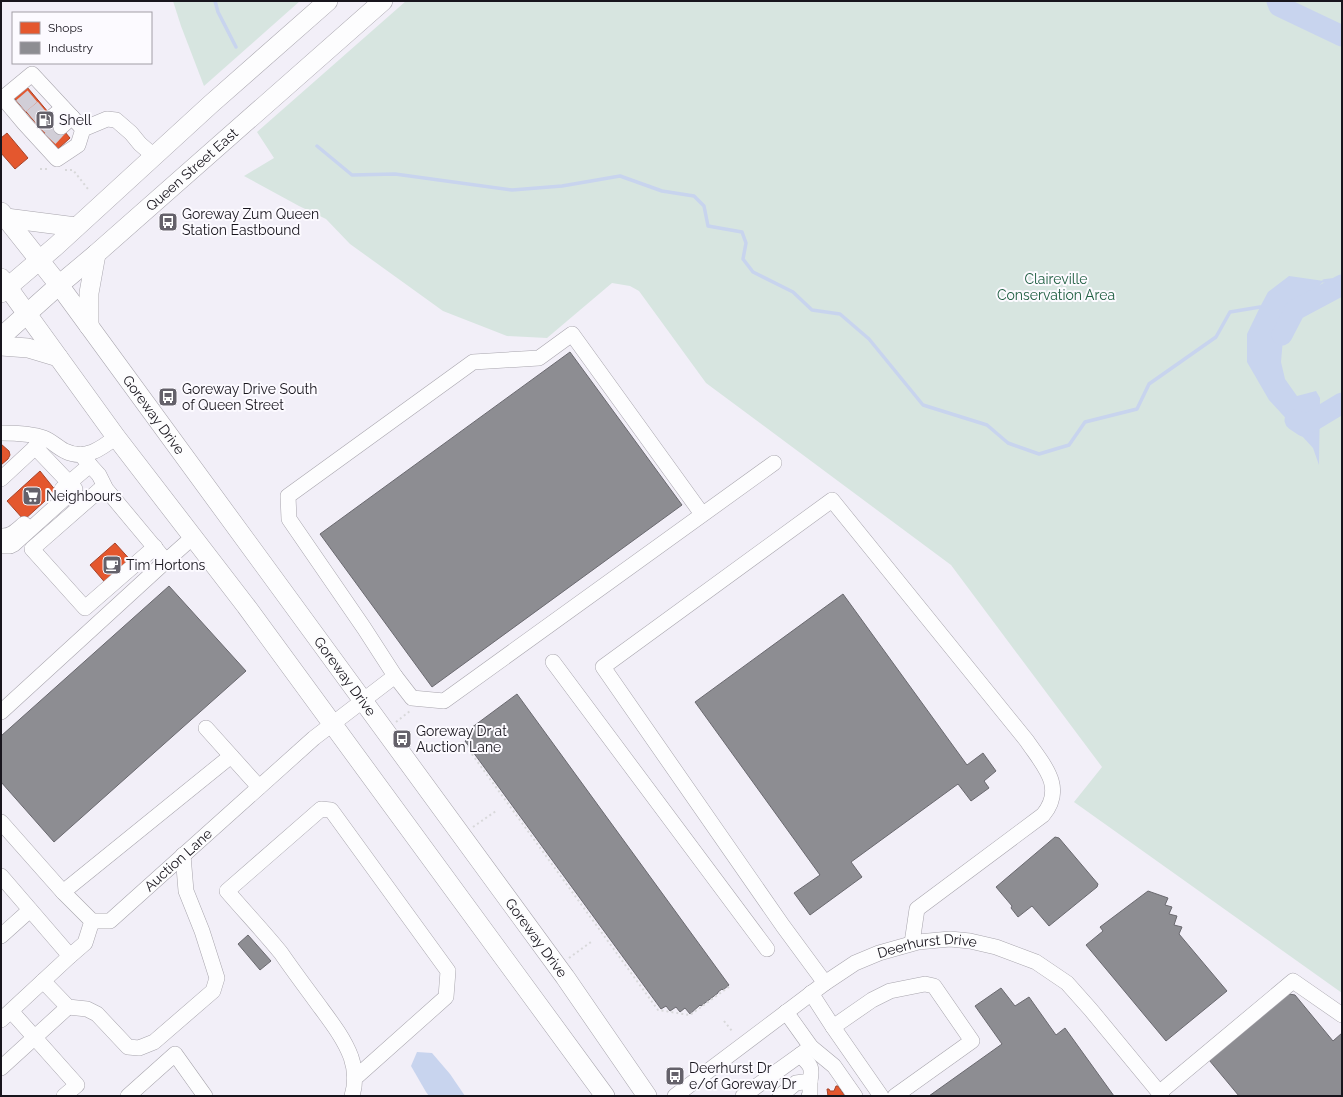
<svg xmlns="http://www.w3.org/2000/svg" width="1343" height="1097" font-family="Raleway,sans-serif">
<rect width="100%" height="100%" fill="#f2eff8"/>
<g fill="#d7e5e0">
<polygon points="173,1 300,1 204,86 181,26"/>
<polygon points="406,1 1342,1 1342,993 1074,802 1102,767 951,565 706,383 639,291 630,286 612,283 547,338 507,336 443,311 350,244 326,219 299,206 244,176 274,158 257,132"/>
</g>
<g fill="#c8d4ee">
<polygon points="1289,276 1324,281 1297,307 1283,339 1281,362 1285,379 1297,396 1316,391 1320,398 1319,465 1313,448 1269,400 1247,362 1247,334 1260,307 1268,292"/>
<polygon points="417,1052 432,1053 450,1074 465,1096 429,1096 426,1092 411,1066"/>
</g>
<g fill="#e4572e" stroke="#a74329">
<polygon points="27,87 70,138 58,149 14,98"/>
<polygon points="7,133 28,158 15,169 1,153 1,138"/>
<polygon points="1,444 9,451 10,455 8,459 1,465"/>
<polygon points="40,471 56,491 24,520 7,501"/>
<polygon points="115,543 134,564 108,586 90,565"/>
<polygon points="836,1086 838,1086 845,1096 828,1096 827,1089 829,1089 830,1091 834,1091"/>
</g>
<g fill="#8d8d92" stroke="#6a696f">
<polygon points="570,352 682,505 432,687 320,534"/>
<polygon points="169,586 246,671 54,842 1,782 1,736"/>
<polygon points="843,594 967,765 983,753 996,771 984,781 989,788 971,801 958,784 851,862 862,877 810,915 794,893 820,875 695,702"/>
<polygon points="517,694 729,985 723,990 722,989 718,992 718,993 701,1006 700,1005 690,1014 685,1008 680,1012 676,1007 670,1011 666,1006 661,1009 465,741 471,737 467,731"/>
<polygon points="1055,837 1059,838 1098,884 1097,887 1049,926 1032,906 1018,917 1011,908 1012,906 996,887"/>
<polygon points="1148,891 1168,898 1165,905 1172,907 1169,914 1177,916 1174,925 1182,927 1179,934 1227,991 1166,1041 1086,945 1103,931 1100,927"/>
<polygon points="248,935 271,961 260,970 238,944"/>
<polygon points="1001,988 1015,1006 1029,997 1056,1035 1065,1028 1114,1096 929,1096 1002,1044 975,1006"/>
<polygon points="1289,994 1295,995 1333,1041 1342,1033 1342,1096 1239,1096 1209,1060"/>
</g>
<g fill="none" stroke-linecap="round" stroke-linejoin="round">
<g stroke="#c8d4ee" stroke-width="3.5">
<polyline points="215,1 218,12 236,47"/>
<polyline points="317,146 352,175 395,174 512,190 562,186 620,176 662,191 694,196 704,206 708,226 742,232 746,243 743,259 753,272 793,292 812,310 840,314 869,339 923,405 987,425 1008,443 1039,454 1069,445 1085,422 1137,409 1149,384 1216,337 1230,312 1260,307"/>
<polyline points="1324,281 1332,280"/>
</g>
<g stroke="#c8d4ee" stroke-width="21">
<polyline points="1277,1 1279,6 1342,36"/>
<polyline points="1282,335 1295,310 1342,285"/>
<polyline points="1295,420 1304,426 1342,403"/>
</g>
<g stroke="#d1ced7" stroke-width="15" stroke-dasharray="15 8" stroke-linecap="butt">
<polyline points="21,106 34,95"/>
<polyline points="31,117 43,107"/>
<polyline points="41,129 52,117"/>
<polyline points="50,139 61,127"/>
</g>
<defs>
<g id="minor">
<polyline points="3,98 32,74 83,129"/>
<polyline points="1,99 3,98 24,123 57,159 78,145 83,129 107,119 116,120 131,133 140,144 154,156"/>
<polyline points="52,117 63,108"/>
<polyline points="61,127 72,117"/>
<path d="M1,433C13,433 33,434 44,438C52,441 58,448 65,451C85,461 102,448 116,437"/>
<polyline points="80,454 99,475 106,489 166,561 193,537"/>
<polyline points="1,479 43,440"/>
<polyline points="104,486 32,549 85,608 155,547"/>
<polyline points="62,489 90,465"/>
<path d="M1,536C11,537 17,530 24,524"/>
<polyline points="1,546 10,546 14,544 75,489 35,447"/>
<polyline points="553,662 767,949"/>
<polyline points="395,676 364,628 289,519 288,496 473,362 539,358 572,334 702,514"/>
<polyline points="1,712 166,561"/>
<polyline points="206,728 259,787"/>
<path id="s1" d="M1,822L63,892L92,921H110L314,738L395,676L412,698L444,701L774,463"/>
<polyline points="1,876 70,956 85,943 92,921"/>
<polyline points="63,892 231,756"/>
<polyline points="1,936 30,910"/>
<polyline points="43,981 68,1007 87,1009 97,1014 128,1047 139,1048 154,1042 213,991 217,978 202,931 186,891 183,855"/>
<path d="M825,983L783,926L603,667L832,500L1027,741C1043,765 1066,787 1043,815L917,909L912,943"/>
<polyline points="811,993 833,1027 881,1096"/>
<polyline points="11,1011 77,1085 64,1096"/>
<polyline points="786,1012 811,1047 834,1066 855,1096"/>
<polyline points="1,1020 70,956"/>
<polyline points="833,1027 872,1000 890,991 925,984 934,986 972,1041 895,1096"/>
<polyline points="1,1068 68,1007"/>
<polyline points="1159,1093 1293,981 1342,1015"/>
<polyline points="128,1096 175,1054 205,1096"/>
<path d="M352,1096C356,1083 355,1069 351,1057C343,1036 328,1018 315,1000C304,985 292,969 281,953C264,932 245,912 227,891L321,809L331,810L334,814L448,971L446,997L354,1079"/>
<path id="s2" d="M675,1096L825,983L855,963L879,953L918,942L950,939L970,941L996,947L1036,962L1067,983L1091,1010L1162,1096"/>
<polyline points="743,1096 811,1047"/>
<path d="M780,1096L796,1083L810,1081C813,1066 810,1065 800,1055"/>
<polyline points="809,1096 810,1095 810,1081"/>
</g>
<g id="major">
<path id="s3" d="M1,212L59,285L565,977L647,1096"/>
<polyline points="6,218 76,227"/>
<polyline points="1,278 116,437 246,606 605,1096"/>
<polyline points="1,293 56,246 211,104 328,1"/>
<polyline points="89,326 89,293 96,254"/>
<path id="s4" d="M1,337L59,285L96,254L383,1"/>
<polyline points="1,346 28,348 58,357"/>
</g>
</defs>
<use href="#minor" stroke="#a8a5ad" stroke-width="16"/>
<use href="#major" stroke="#a8a5ad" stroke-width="20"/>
<g stroke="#d8d8da" stroke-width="2" stroke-dasharray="2 3" stroke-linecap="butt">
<polyline points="40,169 49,169"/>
<polyline points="65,170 73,170 88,189"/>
<polyline points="396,722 410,711"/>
<polyline points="466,746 658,1010 690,1015 730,986"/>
<polyline points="473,827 496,811"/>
<polyline points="569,958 591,942"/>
<polyline points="724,1021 732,1031"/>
</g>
<use href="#minor" stroke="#fdfdfe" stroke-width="15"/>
<use href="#major" stroke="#fdfdfe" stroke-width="19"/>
</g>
<defs>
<symbol id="fuel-square" viewBox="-11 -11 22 22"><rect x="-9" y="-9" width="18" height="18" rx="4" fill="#64616a" stroke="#fcfaff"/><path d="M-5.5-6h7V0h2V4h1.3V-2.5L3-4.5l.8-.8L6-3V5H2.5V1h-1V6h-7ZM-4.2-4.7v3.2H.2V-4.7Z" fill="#fff"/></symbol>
<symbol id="bus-square" viewBox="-11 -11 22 22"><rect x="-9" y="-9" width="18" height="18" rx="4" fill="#64616a" stroke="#fcfaff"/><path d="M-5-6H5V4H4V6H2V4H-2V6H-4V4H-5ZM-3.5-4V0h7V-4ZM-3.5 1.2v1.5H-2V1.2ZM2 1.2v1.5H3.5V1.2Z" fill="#fff"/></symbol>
<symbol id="supermarket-square" viewBox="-11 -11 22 22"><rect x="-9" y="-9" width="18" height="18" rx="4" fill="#64616a" stroke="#fcfaff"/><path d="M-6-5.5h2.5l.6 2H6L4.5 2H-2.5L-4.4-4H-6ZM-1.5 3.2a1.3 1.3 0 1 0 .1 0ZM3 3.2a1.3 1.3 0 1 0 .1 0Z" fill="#fff"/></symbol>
<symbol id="cafe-square" viewBox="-11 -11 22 22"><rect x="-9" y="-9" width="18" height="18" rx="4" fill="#64616a" stroke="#fcfaff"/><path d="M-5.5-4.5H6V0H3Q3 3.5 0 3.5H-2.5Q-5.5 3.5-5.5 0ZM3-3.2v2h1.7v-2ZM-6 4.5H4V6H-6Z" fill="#fff"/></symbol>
</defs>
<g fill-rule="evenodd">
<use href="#fuel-square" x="34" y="109" width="22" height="22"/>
<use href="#bus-square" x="157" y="211" width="22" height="22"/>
<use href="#bus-square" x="157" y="386" width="22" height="22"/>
<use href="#supermarket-square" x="21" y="485" width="22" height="22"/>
<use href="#cafe-square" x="101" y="554" width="22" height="22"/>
<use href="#bus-square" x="391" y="728" width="22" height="22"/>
<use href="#bus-square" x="664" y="1065" width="22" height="22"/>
</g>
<g text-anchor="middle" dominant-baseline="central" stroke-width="4" stroke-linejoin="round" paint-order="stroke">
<g font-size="14" fill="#18151d" stroke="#fcfaff" text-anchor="start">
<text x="59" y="120">Shell</text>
<text x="182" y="214">Goreway Zum Queen<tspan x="182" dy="16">Station Eastbound</tspan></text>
<text x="182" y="389">Goreway Drive South<tspan x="182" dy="16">of Queen Street</tspan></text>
<text x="46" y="496">Neighbours</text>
<text x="126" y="565">Tim Hortons</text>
<text x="416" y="731">Goreway Dr at<tspan x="416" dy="16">Auction Lane</tspan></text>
<text x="689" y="1068">Deerhurst Dr<tspan x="689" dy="16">e/of Goreway Dr</tspan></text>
</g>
<g font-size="14" fill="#18151d" stroke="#fcfaff">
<text stroke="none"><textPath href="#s4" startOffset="254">Queen Street East</textPath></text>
<text stroke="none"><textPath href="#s3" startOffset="254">Goreway Drive</textPath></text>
<text stroke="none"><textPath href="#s3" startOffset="578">Goreway Drive</textPath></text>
<text stroke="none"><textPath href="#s1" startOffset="244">Auction Lane</textPath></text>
<text stroke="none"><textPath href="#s3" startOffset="902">Goreway Drive</textPath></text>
<text stroke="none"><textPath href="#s2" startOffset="299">Deerhurst Drive</textPath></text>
</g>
<g font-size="14" fill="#205f42" stroke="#fcfaff">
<text x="1056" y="279">Claireville<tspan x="1056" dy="16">Conservation Area</tspan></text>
</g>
</g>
<rect width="1343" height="1097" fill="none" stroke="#18151d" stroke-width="4"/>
<rect x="12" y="12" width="140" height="52" fill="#fcfaff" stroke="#a19ea5"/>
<rect x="20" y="22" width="20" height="12" fill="#e4572e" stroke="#a19ea5"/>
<text x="48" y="32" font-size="12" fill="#18151d">Shops</text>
<rect x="20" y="42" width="20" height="12" fill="#8d8d92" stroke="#a19ea5"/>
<text x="48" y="52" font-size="12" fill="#18151d">Industry</text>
</svg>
